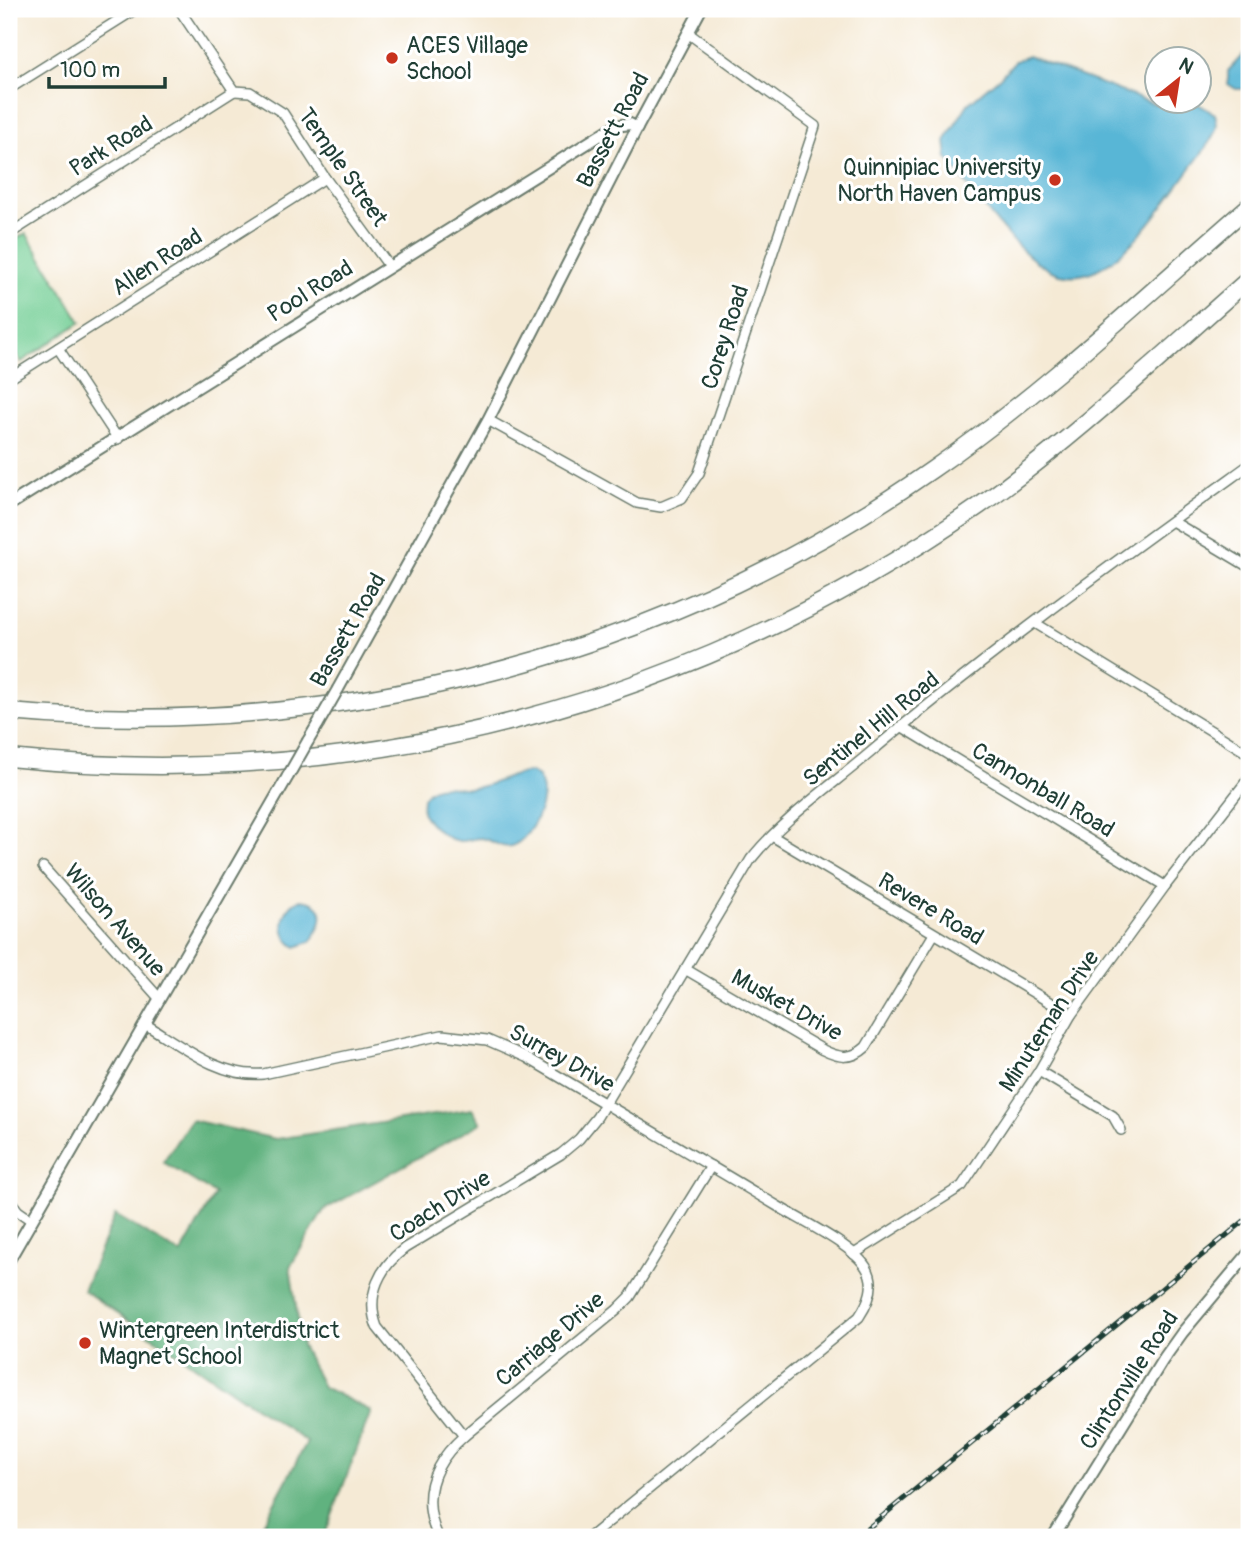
<svg xmlns="http://www.w3.org/2000/svg" width="1258" height="1546" font-family="Pangolin,sans-serif">
<rect width="100%" height="100%" fill="#fff"/>
<filter id="ink" filterUnits="userSpaceOnUse"><feTurbulence type="fractalNoise" baseFrequency=".0143" numOctaves="2"/><feDisplacementMap in="SourceGraphic" scale="14" xChannelSelector="R" yChannelSelector="G"/><feConvolveMatrix kernelMatrix="1 2 1 2 8 2 1 2 1" color-interpolation-filters="sRGB"/></filter>
<filter id="wash" filterUnits="userSpaceOnUse"><feTurbulence type="fractalNoise" baseFrequency=".00686" numOctaves="4" result="noise"/><feDisplacementMap in="SourceGraphic" scale="28" xChannelSelector="R" yChannelSelector="G"/><feGaussianBlur stdDeviation="1.57" result="paint"/><feColorMatrix in="noise" values="0 0 0 0 0 0 0 0 0 0 0 0 0 0 0 0 0 1.4 0 .05"/><feComposite in="paint" operator="in"/></filter>
<g filter="url(#wash)">
<rect width="100%" height="100%" fill="#f5ead5"/>
<polygon fill="#75cf96" stroke="#4a8665" stroke-width="2" points="26,233 81,322 21,362 9,342 9,244"/>
<polygon fill="#60b27f" stroke="#40785a" stroke-width="2" points="472,1109 481,1123 324,1210 290,1267 302,1346 323,1387 371,1411 324,1537 256,1537 307,1442 83,1290 115,1215 181,1254 215,1194 163,1162 191,1120 276,1139"/>
<g fill="#58b6d6" stroke="#3c7a85" stroke-width="2">
<polygon points="1249,48 1249,89 1236,89 1228,84 1228,71"/>
<path d="M1028,56L1154,104H1198L1215,114C1216,119 1218,124 1216,129C1211,144 1199,156 1190,169C1166,201 1134,252 1096,270C1085,275 1073,277 1060,274C1021,264 972,190 947,158L945,141L968,104L1000,77L1015,61Z"/>
<path d="M531,772C558,784 533,840 511,846C499,849 492,839 480,838C473,838 466,842 459,841C444,839 429,824 422,812L423,798C435,778 456,790 473,788C494,786 510,773 531,772Z"/>
<path d="M299,900C330,902 324,923 310,942L296,947C277,936 280,909 299,900Z"/>
</g>
</g>
<g filter="url(#ink)">
<g fill="none" stroke-linecap="round" stroke-linejoin="round">
<defs>
<g id="minor">
<polyline points="179,9 234,91 250,92 283,113 325,178 389,266"/>
<polyline points="9,89 136,9"/>
<polyline points="9,234 234,91"/>
<polyline points="58,348 118,439"/>
<polyline points="9,379 325,178"/>
<polyline points="488,420 637,503 661,507 682,498 699,473 815,126 688,33"/>
<polyline points="1172,521 1249,567"/>
<polyline points="1035,623 1249,754"/>
<polyline points="901,726 1165,886"/>
<polyline points="772,836 1071,1015"/>
<polyline points="43,867 159,998"/>
<path d="M685,969L823,1050C839,1058 852,1060 866,1047L934,934"/>
<path d="M145,1024C180,1045 220,1078 263,1074L442,1035L487,1040L526,1057C610,1107 695,1156 779,1207C802,1221 852,1245 866,1267C877,1284 869,1302 859,1317L590,1537"/>
<polyline points="1039,1071 1113,1116 1121,1130"/>
<polyline points="9,1199 18,1211 31,1220"/>
<polyline points="854,1254 962,1186 1039,1071 1071,1015 1165,886 1249,778"/>
<path d="M464,1436L377,1327C365,1295 380,1267 405,1248L561,1154L579,1139L597,1117L751,859C782,820 827,789 865,757C988,653 1119,559 1249,465"/>
<path d="M438,1537C420,1497 432,1464 464,1436L617,1310L630,1297L711,1166"/>
</g>
<g id="tertiary">
<polyline points="9,505 615,126 630,124 637,128"/>
<polyline points="338,689 488,420 637,128 701,9"/>
<polyline points="308,741 318,724"/>
<polyline points="9,1260 288,776"/>
<polyline points="1053,1537 1162,1361 1182,1333 1249,1253"/>
</g>
<g id="motorway">
<path d="M9,712C334,741 665,657 933,469C1046,391 1146,295 1249,206"/>
<path d="M9,758C355,794 693,705 979,506C1075,438 1161,356 1249,279"/>
</g>
</defs>
<use href="#minor" stroke="#6a7a6c" stroke-width="12"/>
<use href="#tertiary" stroke="#6a7a6c" stroke-width="14"/>
<use href="#motorway" stroke="#6a7a6c" stroke-width="19"/>
<use href="#minor" stroke="#fff" stroke-width="9"/>
<use href="#tertiary" stroke="#fff" stroke-width="10"/>
<use href="#motorway" stroke="#fff" stroke-width="16"/>
<defs>
<polyline id="rail" points="857,1537 1249,1217"/>
</defs>
<use href="#rail" stroke="#1f3d34" stroke-width="5"/>
<use href="#rail" stroke="#fff" stroke-width="2.5" stroke-dasharray="8" stroke-linecap="butt"/>
<defs>
<g id="tertiary-bridge">
<polyline points="318,724 338,689"/>
<polyline points="288,776 308,741"/>
</g>
</defs>
<use href="#tertiary-bridge" stroke="#6a7a6c" stroke-width="14" stroke-linecap="butt"/>
<use href="#tertiary-bridge" stroke="#fff" stroke-width="10"/>
</g>
</g>
<g fill="#c8321e" stroke="#fff" stroke-width="2.5">
<circle cx="392" cy="58" r="7"/>
<circle cx="1055" cy="180" r="7"/>
<circle cx="85" cy="1343" r="7"/>
</g>
<g text-anchor="middle" dominant-baseline="central" stroke-width="6" stroke-linejoin="round" paint-order="stroke">
<g font-size="23" fill="#1f3d34" stroke="#fff" text-anchor="start">
<text x="406" y="45">ACES Village<tspan x="406" dy="26">School</tspan></text>
<text x="1041" y="167" text-anchor="end">Quinnipiac University<tspan x="1041" dy="26">North Haven Campus</tspan></text>
<text x="99" y="1330">Wintergreen Interdistrict<tspan x="99" dy="26">Magnet School</tspan></text>
</g>
<g font-size="23" fill="#1f3d34" stroke="#fff">
<text transform="translate(613 130) rotate(-62)">Bassett Road</text>
<text transform="translate(111 146) rotate(-32)">Park Road</text>
<text transform="translate(343 167) rotate(55)">Temple Street</text>
<text transform="translate(157 262) rotate(-33)">Allen Road</text>
<text transform="translate(310 291) rotate(-32)">Pool Road</text>
<text transform="translate(725 337) rotate(-72)">Corey Road</text>
<text transform="translate(348 630) rotate(-60)">Bassett Road</text>
<text transform="translate(871 729) rotate(-39)">Sentinel Hill Road</text>
<text transform="translate(1043 790) rotate(31)">Cannonball Road</text>
<text transform="translate(931 909) rotate(31)">Revere Road</text>
<text transform="translate(115 920) rotate(49)">Wilson Avenue</text>
<text transform="translate(787 1005) rotate(29)">Musket Drive</text>
<text transform="translate(1049 1021) rotate(-57)">Minuteman Drive</text>
<text transform="translate(562 1058) rotate(29)">Surrey Drive</text>
<text transform="translate(440 1206) rotate(-32)">Coach Drive</text>
<text transform="translate(550 1339) rotate(-40)">Carriage Drive</text>
<text transform="translate(1129 1380) rotate(-57)">Clintonville Road</text>
</g>
</g>
<rect width="1258" height="1546" fill="none" stroke="#fff" stroke-width="35"/>
<g transform="translate(1178 80) rotate(30)"><circle r="33" fill="#ffffff" stroke="#a5b1ae" stroke-width="2"/>
<path d="M0-5L12 26L0 18L-12 26Z" fill="#c8321e"/>
<text y="-10" font-size="19" font-weight="bold" text-anchor="middle" fill="#1f3d34">N</text>
</g>
<path d="M49 77v10h116v-10" fill="none" stroke="#1f3d34" stroke-width="3.5"/>
<text x="60" y="77" font-size="21" fill="#1f3d34" stroke="#ffffff" stroke-width="5" paint-order="stroke">100 m</text>
</svg>
